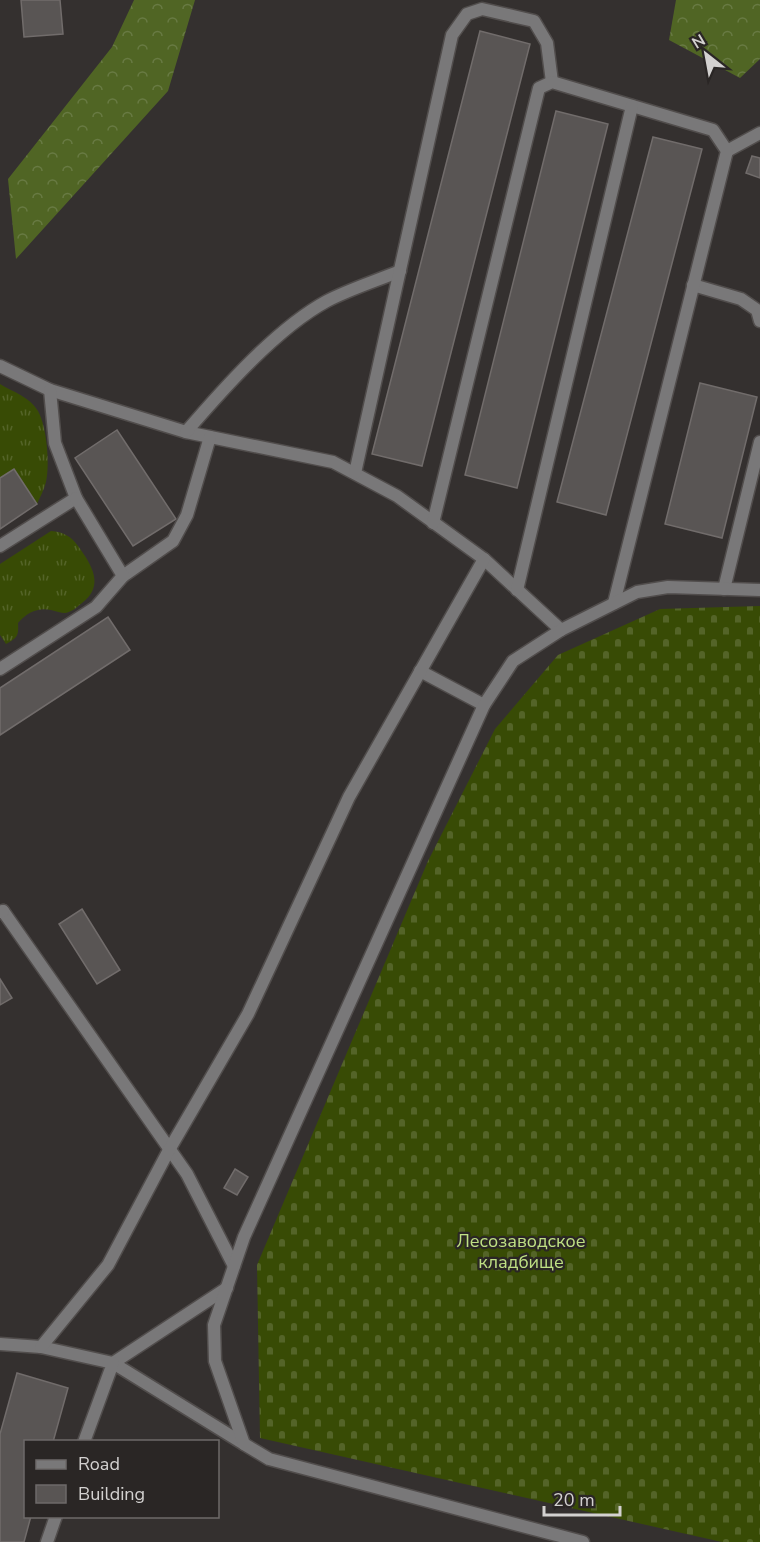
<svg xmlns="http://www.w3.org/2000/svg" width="760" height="1542" font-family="'Nunito Sans',sans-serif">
<defs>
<pattern id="grass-tufts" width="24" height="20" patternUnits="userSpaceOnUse" patternTransform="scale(1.5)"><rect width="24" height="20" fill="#384b05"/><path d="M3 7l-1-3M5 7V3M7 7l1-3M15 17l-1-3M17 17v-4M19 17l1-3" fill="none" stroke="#546428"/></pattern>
<pattern id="forest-crowns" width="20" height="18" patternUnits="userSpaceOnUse" patternTransform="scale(1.5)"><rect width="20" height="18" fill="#506524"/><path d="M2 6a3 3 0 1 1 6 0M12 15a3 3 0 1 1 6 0" fill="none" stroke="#687a43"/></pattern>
<pattern id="cemetery-stones" width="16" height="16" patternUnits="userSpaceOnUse" patternTransform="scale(1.5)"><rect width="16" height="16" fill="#384b05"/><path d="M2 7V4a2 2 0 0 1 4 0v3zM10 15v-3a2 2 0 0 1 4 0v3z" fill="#546428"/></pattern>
</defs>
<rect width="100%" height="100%" fill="#34302f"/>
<g fill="url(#grass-tufts)">
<path d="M0,384C13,392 30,397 38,411C47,427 50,465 46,482C44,490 40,497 37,504L14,469L0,478Z"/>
<path d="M51,531C63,532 71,536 78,546C92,565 105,586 82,603C77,607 72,612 65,613C61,613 56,611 51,610C39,607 27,612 18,623C19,636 17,638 6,644L0,635V564Z"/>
</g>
<g fill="url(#forest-crowns)">
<polygon points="134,0 195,0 168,91 16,259 8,179 112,47"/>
<polygon points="676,0 760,0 760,59 740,78 669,40"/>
</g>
<polygon fill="url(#cemetery-stones)" points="760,606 760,1542 722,1542 260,1438 257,1265 428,861 495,729 558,655 660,609"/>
<g fill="#595554" stroke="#716c6b" stroke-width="1.5">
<polygon points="21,0 60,0 63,34 24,37"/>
<polygon points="480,31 530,44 422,466 372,454"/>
<polygon points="556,111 608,124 517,488 465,475"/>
<polygon points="653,137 702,149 606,515 557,502"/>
<polygon points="752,156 760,158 760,178 746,173"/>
<polygon points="700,383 757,397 722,538 665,524"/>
<polygon points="117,430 176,519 133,546 75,458"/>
<polygon points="14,469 37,504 0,529 0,478"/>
<polygon points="108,617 130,650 0,735 0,688"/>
<polygon points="82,909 120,970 97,984 59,924"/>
<polygon points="0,979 12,998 0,1005"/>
<polygon points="235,1169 248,1177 237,1195 224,1188"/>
<polygon points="17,1373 68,1388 53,1442 26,1442 26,1516 31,1516 24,1542 0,1542 0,1434"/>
</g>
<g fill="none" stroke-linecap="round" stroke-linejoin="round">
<defs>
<g id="service">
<polyline points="727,151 760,133"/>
<polyline points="693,285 741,299 757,310 760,321"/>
<polyline points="0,366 50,390 186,432 333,462 397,496 484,559 561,630"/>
<path d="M186,432C223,389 277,328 327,301C350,289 376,281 400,271"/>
<polyline points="355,473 452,35 467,14 482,9 534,21 547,43 552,82"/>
<polyline points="433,523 539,88 552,82 713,130 727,151 614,603"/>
<polyline points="0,546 76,498 55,443 50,390"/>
<polyline points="123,576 173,541 187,515 210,437"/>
<polyline points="724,589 760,442"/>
<polyline points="517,590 632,106"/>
<polyline points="0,669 96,607 123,576 76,498"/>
<polyline points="420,671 484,705"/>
<polyline points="3,911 187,1174 234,1266"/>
<polyline points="227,1288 113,1363 244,1444"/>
<polyline points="0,1344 41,1347 113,1363 84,1442"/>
<polyline points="41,1347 108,1265 169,1150 248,1014 349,797 484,559"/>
<polyline points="47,1542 56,1516"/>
</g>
<polyline id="minor" points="583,1542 269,1459 244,1444 215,1361 214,1325 244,1237 484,705 513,661 561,630 637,592 668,587 760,590"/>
<polyline id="tertiary" points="0,912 3,911"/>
</defs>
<use href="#service" stroke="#514d4c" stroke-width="15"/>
<use href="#minor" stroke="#514d4c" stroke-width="15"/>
<use href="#tertiary" stroke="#514d4c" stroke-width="15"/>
<use href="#service" stroke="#797879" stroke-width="12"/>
<use href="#minor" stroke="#797879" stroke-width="12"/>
<use href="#tertiary" stroke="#797879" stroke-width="12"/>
</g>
<g text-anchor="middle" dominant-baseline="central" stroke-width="4.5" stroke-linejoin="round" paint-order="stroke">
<g font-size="18" fill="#bfe084" stroke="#2a2625">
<text x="521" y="1241">Лесозаводское<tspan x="521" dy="21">кладбище</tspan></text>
</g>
</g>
<rect x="24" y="1440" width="195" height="78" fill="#2a2625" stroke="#6e6a69" stroke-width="1.5"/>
<rect x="36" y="1460" width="30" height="9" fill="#797879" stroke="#6e6a69" stroke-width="1.5"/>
<text x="78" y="1470" font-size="18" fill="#d3d1d0">Road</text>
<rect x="36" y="1485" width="30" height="18" fill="#595554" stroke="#6e6a69" stroke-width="1.5"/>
<text x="78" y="1500" font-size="18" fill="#d3d1d0">Building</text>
<g transform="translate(706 54) rotate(329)" stroke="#2a2625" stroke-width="4.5" paint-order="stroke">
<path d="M0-4.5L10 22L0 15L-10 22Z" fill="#d3d1d0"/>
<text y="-9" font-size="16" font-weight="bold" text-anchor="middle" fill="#d3d1d0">N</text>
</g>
<path d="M544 1506v9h76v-9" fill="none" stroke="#d3d1d0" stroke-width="3"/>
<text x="553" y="1506" font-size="18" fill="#d3d1d0" stroke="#2a2625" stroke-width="4.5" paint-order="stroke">20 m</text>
</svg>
